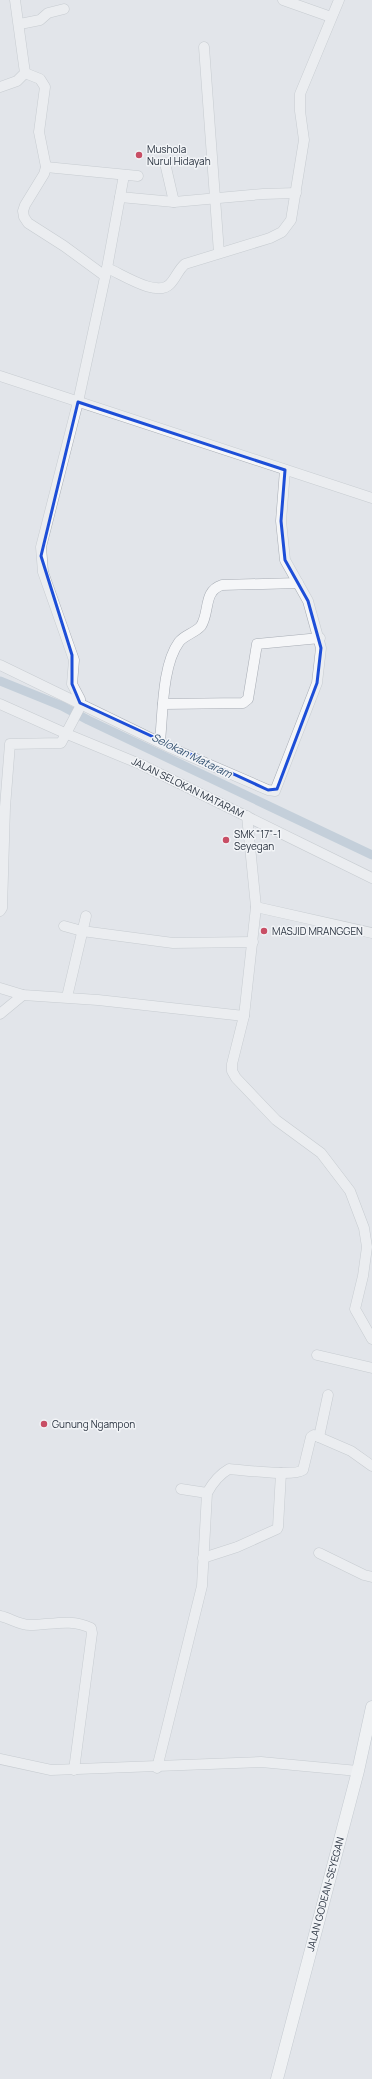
<svg xmlns="http://www.w3.org/2000/svg" width="372" height="2079" font-family="Manrope,sans-serif">
<rect width="100%" height="100%" fill="#e2e5ea"/>
<g fill="none" stroke-linecap="round" stroke-linejoin="round">
<polyline stroke="#9fb4c8" stroke-width="9" points="0,681 62,706 88,720 372,855"/>
<defs>
<g id="minor">
<polyline points="283,0 331,17"/>
<polyline points="20,24 40,20 48,13 64,9"/>
<polyline points="204,47 219,253"/>
<polyline points="25,73 40,79 45,87 39,132 46,167 44,174 25,205 23,211 24,217 28,223 64,246 105,276"/>
<polyline points="0,87 17,81 25,73 15,0"/>
<polyline points="165,163 174,202 263,194 296,193"/>
<polyline points="46,167 138,176"/>
<polyline points="120,197 174,202"/>
<path d="M107,268C122,274 157,298 170,284C176,278 178,270 185,264L270,238L282,232L291,220L304,140L300,111V94L339,0"/>
<polyline points="0,376 372,498"/>
<polyline points="0,665 171,748 268,790 275,791 317,683 321,648 308,601 285,560 281,521 285,470"/>
<polyline points="0,704 67,734 140,764 372,878"/>
<polyline points="163,704 243,703 248,699 257,644 320,638"/>
<path d="M160,741C163,713 162,665 179,642C184,635 195,633 201,626C210,612 203,591 222,585L298,583"/>
<polyline points="256,907 372,933"/>
<polyline points="0,911 2,908 5,807 10,744 61,743 80,707 80,699 72,684 74,660 43,572 41,547 78,402 107,268 124,175"/>
<polyline points="64,926 82,931 173,943 253,942"/>
<polyline points="0,988 23,995 98,1000 244,1016 256,907 247,816"/>
<polyline points="67,997 86,916"/>
<polyline points="0,1014 23,995"/>
<polyline points="244,1016 232,1064 232,1071 236,1078 276,1120 321,1153 350,1191 364,1228 367,1247 363,1276 355,1309 372,1339"/>
<polyline points="317,1355 372,1368"/>
<polyline points="319,1437 328,1395"/>
<polyline points="181,1489 207,1493"/>
<polyline points="319,1553 364,1575 372,1577"/>
<polyline points="203,1558 237,1547 277,1529 278,1527 281,1473"/>
<path d="M0,1616C10,1618 19,1625 30,1625C51,1625 70,1618 91,1628L92,1633L74,1770"/>
<polyline points="0,1759 51,1770 261,1762 358,1771"/>
<path d="M157,1768L202,1586L207,1493C212,1484 220,1474 229,1469C244,1470 294,1477 303,1470L311,1437L314,1435L351,1451L372,1466"/>
</g>
<polyline id="major" points="277,2079 358,1771 372,1707"/>
</defs>
<use href="#minor" stroke="#a7acb4" stroke-width="11"/>
<use href="#major" stroke="#a2aab5" stroke-width="13"/>
<use href="#minor" stroke="#f5f6f8" stroke-width="10"/>
<use href="#major" stroke="#fff" stroke-width="12"/>
</g>
<path d="M0 0H372V2079H0ZM78,402L285,470L281,521L285,560L308,601L321,648L317,683L277,789L268,790L80,703L72,684V655L41,556Z" fill="#e2e5ea" fill-opacity=".55" fill-rule="evenodd"/>
<path fill="none" stroke="#1d4ed8" stroke-width="3" stroke-linejoin="round" d="M78,402L285,470L281,521L285,560L308,601L321,648L317,683L277,789L268,790L80,703L72,684V655L41,556Z"/>
<g fill="#c84e65" stroke="#f2f4f7" stroke-width="1.5">
<circle cx="139" cy="155" r="4"/>
<circle cx="226" cy="840" r="4"/>
<circle cx="264" cy="931" r="4"/>
<circle cx="44" cy="1424" r="4"/>
</g>
<g text-anchor="middle" dominant-baseline="central" stroke-width="3" stroke-linejoin="round" paint-order="stroke">
<g font-size="10" fill="#2b3441" stroke="#f2f4f7" text-anchor="start">
<text x="147" y="149">Mushola<tspan x="147" dy="12">Nurul Hidayah</tspan></text>
<text x="234" y="834">SMK "17"-1<tspan x="234" dy="12">Seyegan</tspan></text>
<text x="272" y="931">MASJID MRANGGEN</text>
<text x="52" y="1424">Gunung Ngampon</text>
</g>
<g font-size="10" fill="#2b3441" stroke="#f2f4f7">
<text transform="translate(188 787) rotate(26)">JALAN SELOKAN MATARAM</text>
<text transform="translate(325 1894) rotate(-75)">JALAN GODEAN-SEYEGAN</text>
</g>
<g font-size="11" font-style="italic" fill="#375473" stroke="#f2f4f7">
<text transform="translate(192 755) rotate(26)">Selokan Mataram</text>
</g>
</g>
</svg>
